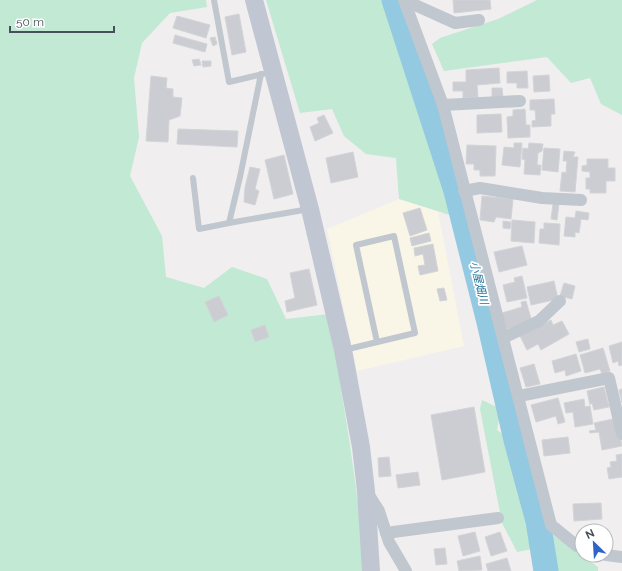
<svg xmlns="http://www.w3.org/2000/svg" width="622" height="571" font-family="Raleway,'Noto Sans JP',sans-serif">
<rect width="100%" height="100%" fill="#f0eeee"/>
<polygon fill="#f9f6e8" points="399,199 438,211 464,346 357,371 327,229"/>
<g fill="#c1e9d4">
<polygon points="0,0 206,0 207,7 170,13 142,43 134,78 139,137 130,176 162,236 166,277 204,288 232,267 267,279 286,319 329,314 350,445 364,546 364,571 0,571"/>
<polygon points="266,0 382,0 453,216 399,199 396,158 366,154 344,136 332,109 300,113"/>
<polygon points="537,0 622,0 622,115 601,104 590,78 571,83 547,57 444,71 432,44 440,38 498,19"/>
<polygon points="482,400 501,409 497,430 510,439 529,506 553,535 598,567 598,571 552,571 547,546 517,552 502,523 480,409"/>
</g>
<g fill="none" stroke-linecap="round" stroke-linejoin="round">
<polyline stroke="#93c9e1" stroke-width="25" points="394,0 456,191 489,322 516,440 538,521 546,571"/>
</g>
<g fill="#cccdd2" stroke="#d2d4d8">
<polygon points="453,0 490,0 491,9 454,13"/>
<polygon points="239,14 246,52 232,55 225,17"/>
<polygon points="177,16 210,25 206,38 173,28"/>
<polygon points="175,35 207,44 205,52 173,43"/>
<polygon points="215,37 217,44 213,46 210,38"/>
<polygon points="199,59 201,65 194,66 192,60"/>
<polygon points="202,61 211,61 211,66 203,67"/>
<polygon points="499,68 500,83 477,85 478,97 463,98 463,91 453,91 453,82 466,82 466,70"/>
<polygon points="527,71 528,88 517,88 517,83 507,83 507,72"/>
<polygon points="549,75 550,91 534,92 533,76"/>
<polygon points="151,76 167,78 166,88 173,89 173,97 182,98 180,116 169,120 168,142 146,141"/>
<polygon points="492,88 502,88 503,97 492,98"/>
<polygon points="554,99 555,114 551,114 551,126 532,127 532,121 536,120 535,110 530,110 530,100"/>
<polygon points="525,109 526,125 530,125 530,137 508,138 507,117 513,116 513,110"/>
<polygon points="501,114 502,132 477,133 477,115"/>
<polygon points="324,115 333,133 315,141 310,127 319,123 317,118"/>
<polygon points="178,129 238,131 237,147 177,144"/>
<polygon points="514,143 522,143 520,167 502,165 504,147 514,148"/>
<polygon points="529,143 543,144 542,151 538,153 537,165 541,165 540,175 524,174 525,160 522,159 523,148 528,149"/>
<polygon points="467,145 496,146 495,176 480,176 480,170 474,170 474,164 466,164"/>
<polygon points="544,148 560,149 558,172 542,170"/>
<polygon points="564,151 575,152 573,157 578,157 575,192 560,191 562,172 566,173 567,161 563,161"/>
<polygon points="353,152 358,177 331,183 326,158"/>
<polygon points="284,155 293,194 274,199 265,160"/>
<polygon points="587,159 608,159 608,168 615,168 615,181 606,181 606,193 590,193 590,189 586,189 586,178 590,178 590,172 582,171 582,166 587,165"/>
<polygon points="250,167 260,169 255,189 259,191 255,205 244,202 245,187"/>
<polygon points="482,196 513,199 511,219 496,217 494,222 480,220"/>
<polygon points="553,204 559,204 557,220 551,219"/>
<polygon points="420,208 427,230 410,236 403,213"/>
<polygon points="576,211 589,213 588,220 581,219 579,233 575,232 575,237 564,236 566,217 575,218"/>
<polygon points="512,220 535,222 534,243 511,241"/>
<polygon points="503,221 511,222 510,229 503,228"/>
<polygon points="544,223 560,224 559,245 539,243 540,229 544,229"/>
<polygon points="429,233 431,241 412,246 410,238"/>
<polygon points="433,244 438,271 420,275 418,266 425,265 423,254 415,256 414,248"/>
<polygon points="522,246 527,265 499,272 494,252"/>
<polygon points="309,269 317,305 287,312 285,301 295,298 290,273"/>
<polygon points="522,276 527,298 507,302 503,285 515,282 514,278"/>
<polygon points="554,281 558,299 531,305 527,287"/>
<polygon points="564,283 575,286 572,299 560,296"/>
<polygon points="444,288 447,300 440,301 437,289"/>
<polygon points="219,296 228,315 214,322 205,302"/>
<polygon points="526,301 532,322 506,329 502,313 522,307 521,302"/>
<polygon points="551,320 553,325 562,321 569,334 541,350 538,344 527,350 520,336"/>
<polygon points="265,325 269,337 255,342 251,330"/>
<polygon points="588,339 590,349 579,352 576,342"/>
<polygon points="622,342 622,365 619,366 618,361 613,363 609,346"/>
<polygon points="603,348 610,371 602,374 600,369 585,373 580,355"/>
<polygon points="576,354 581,371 566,376 565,370 555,373 552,361"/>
<polygon points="534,364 540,384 526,387 520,368"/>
<polygon points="604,387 609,407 594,410 592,403 590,405 587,391"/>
<polygon points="622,389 622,403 619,390"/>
<polygon points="558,398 565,422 558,424 556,416 536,422 531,405"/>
<polygon points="584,399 585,407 590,406 593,424 575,427 573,412 566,413 564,403"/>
<polygon points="474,407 485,472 442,480 431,415"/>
<polygon points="613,419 618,424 622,446 602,450 599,432 590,433 589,431 596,430 594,423"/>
<polygon points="568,437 570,453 544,456 542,440"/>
<polygon points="622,454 622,477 609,479 607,468 611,467 610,462 617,461 616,455"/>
<polygon points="389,457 391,476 379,477 378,458"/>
<polygon points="418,472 420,485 398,488 396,475"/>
<polygon points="601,503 602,519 574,521 573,504"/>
<polygon points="475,532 480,551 463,556 458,536"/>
<polygon points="500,532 507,551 491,556 485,537"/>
<polygon points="445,548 447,564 436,565 434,549"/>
<polygon points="480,556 482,570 459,571 457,561"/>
<polygon points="507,558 511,571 488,571 486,564"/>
</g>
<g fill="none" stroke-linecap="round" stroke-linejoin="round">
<g stroke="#c0c7ce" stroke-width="6">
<polyline points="214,0 229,82 263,74"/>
<polyline points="193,178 199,229 229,223 240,177 261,74"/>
<polyline points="229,223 309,209"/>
<polyline points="344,350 415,333 394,236 356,245 377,342"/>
</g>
<g stroke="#c0c7ce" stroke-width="12">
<polyline points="404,0 443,105 551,525 577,546 582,547"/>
<polyline points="404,0 455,23 479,20"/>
<polyline points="443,105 520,101"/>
<polyline points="464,191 480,188 542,198 581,200"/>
<polyline points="503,338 539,321 560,301"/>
<polyline points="519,396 609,378 622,434"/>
<polyline points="367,492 379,511 389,542 406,571"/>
<polyline points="386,533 498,518"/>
<polyline points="606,555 622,557"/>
</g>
<polyline stroke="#c0c7d2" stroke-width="18" points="254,0 310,209 343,350 361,447 366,491 371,571"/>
</g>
<g text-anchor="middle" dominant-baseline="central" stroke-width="3.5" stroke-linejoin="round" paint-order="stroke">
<g font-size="11" font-style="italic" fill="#1c7297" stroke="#fff">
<text transform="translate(479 283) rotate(76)">小屋畑川</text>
</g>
</g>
<g transform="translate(594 543) rotate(335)"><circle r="19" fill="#ffffff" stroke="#b6b9bd"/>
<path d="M0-3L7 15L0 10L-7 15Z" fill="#2e63ca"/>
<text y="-6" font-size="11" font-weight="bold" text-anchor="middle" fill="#484f59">N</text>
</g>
<path d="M10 26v6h104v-6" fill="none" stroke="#484f59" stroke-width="2"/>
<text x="16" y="26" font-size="12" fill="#484f59" stroke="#ffffff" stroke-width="3" paint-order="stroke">50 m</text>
</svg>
